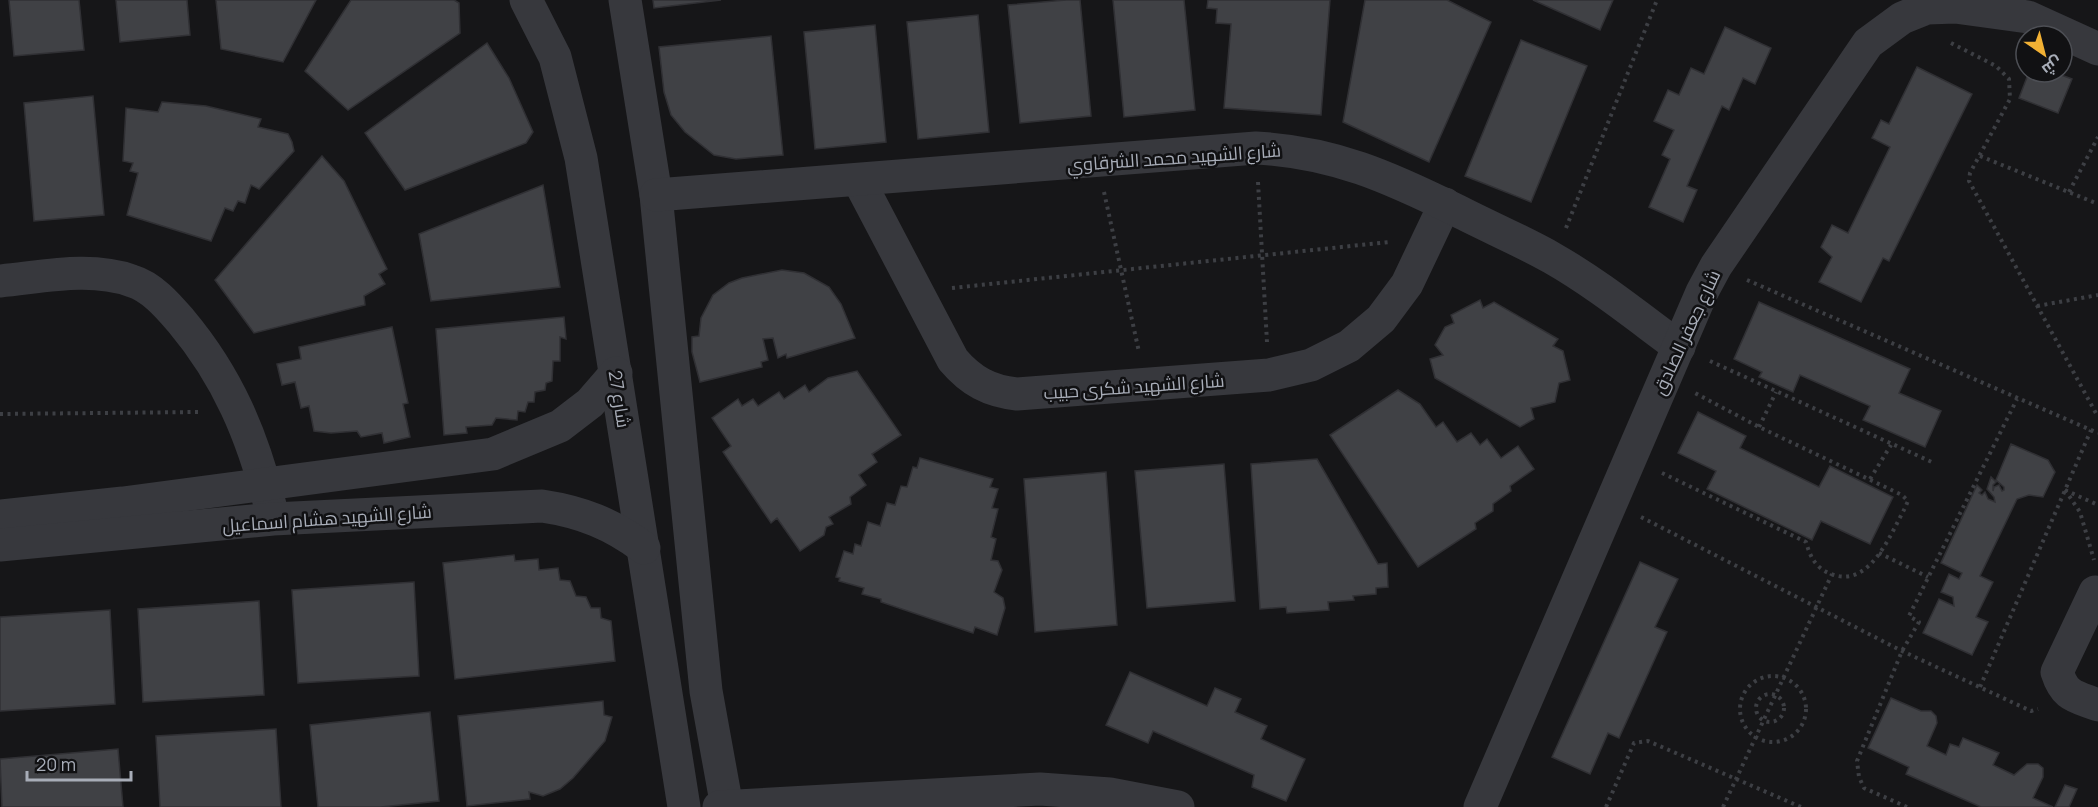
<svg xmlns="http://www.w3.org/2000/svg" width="2098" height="807" font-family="Manrope,Cairo,sans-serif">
<rect width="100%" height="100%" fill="#161618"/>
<g fill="#404145" stroke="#303034" stroke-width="1.5">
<polygon points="9,0 79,0 84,50 14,56"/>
<polygon points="116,0 187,0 190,35 120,42"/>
<polygon points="216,0 316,0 283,62 221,49"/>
<polygon points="351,0 454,0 459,3 460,33 348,110 305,71"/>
<polygon points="653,0 721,0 654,8"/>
<polygon points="1066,0 1080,0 1091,116 1020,123 1008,5"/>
<polygon points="1113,0 1184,0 1195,110 1124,117"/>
<polygon points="1208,0 1330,0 1321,115 1224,108 1231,24 1216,23 1217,9 1207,8"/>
<polygon points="1365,0 1447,0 1491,22 1429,162 1343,122"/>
<polygon points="1533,0 1613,0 1600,30"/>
<polygon points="978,15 989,132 918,139 907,22"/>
<polygon points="875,25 886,142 815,149 804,32"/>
<polygon points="1725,27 1771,48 1755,84 1743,78 1729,110 1722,106 1687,186 1697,190 1683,222 1649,207 1670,159 1662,155 1674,130 1654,121 1668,90 1679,95 1691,68 1704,74"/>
<polygon points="771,36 783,155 736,159 714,155 685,132 671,115 664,92 659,47"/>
<polygon points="1521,40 1587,66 1531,202 1465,176"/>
<polygon points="487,43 509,78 533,132 526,143 405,190 365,133"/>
<polygon points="1917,67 1972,94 1889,261 1883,258 1861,302 1819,282 1832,257 1821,247 1832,225 1848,233 1890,147 1872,138 1881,120 1889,124"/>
<polygon points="2029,72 2053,72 2072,79 2058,113 2019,98"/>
<polygon points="93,96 104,215 34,221 24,103"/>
<polygon points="162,102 206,106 261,119 258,127 288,134 292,142 294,151 259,189 251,185 245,203 238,201 233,211 225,208 211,241 127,215 138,173 130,171 133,163 123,161 126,108 158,112"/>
<polygon points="322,156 344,181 387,269 379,274 385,284 364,296 365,305 254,333 215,280"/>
<polygon points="543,185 560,287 431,301 419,234"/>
<polygon points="782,270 804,273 829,287 841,304 855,338 787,358 786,354 778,358 773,338 763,339 768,360 761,362 762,367 700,382 692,352 692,337 699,336 701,318 713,295 729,283 742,278"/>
<polygon points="1480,300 1483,308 1494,302 1558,339 1553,346 1563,351 1570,380 1559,383 1555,402 1531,408 1534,419 1520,427 1435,378 1430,359 1443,355 1435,345 1445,327 1454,323 1451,315"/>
<polygon points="1759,302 1910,369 1899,393 1941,411 1925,447 1863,420 1870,406 1800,375 1793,392 1759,377 1762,372 1734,359"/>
<polygon points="564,317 566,339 560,337 560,361 553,361 552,381 546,383 545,390 535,392 534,402 528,402 525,412 518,411 517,420 496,418 492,425 466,427 467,433 444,435 436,329"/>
<polygon points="392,327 408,403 403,404 410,437 384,443 382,433 361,437 357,431 331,433 314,431 309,406 301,408 295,382 282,385 277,364 301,359 299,347"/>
<polygon points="857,371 901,435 872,454 877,462 859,475 866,485 850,497 851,504 829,517 833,524 826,527 824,535 800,551 777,518 771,523 723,452 731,446 712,418 738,399 742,406 753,399 758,406 779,392 784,399 805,385 809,392 828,378"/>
<polygon points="1398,390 1420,404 1436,427 1443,422 1457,442 1471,433 1480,445 1487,439 1501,458 1518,446 1534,469 1510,486 1511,491 1493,504 1493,511 1475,523 1476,529 1418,567 1330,435"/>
<polygon points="1698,412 1746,436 1740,448 1819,487 1830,466 1893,497 1870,544 1821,521 1812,540 1707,489 1716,471 1678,453"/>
<polygon points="2011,444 2048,460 2055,472 2043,497 2029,495 2017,499 1980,576 1993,582 1976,617 1988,622 1972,655 1923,633 1939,599 1954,606 1953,597 1941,592 1949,574 1959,579 1962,573 1941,563 1977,485 1982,490 1979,493 1982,495 1985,492 1988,499 1995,502 1994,497 1987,489 1991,477 1996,482 1993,485 1993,491 1994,487 1999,485 2002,491 2004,490 2004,487 1996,480"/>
<polygon points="920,458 993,479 990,487 998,489 992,508 998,509 991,537 996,539 991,560 998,561 1002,570 994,592 1003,598 1005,608 997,635 975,627 973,633 881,602 881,599 862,594 864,588 839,581 840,578 836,577 844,551 853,554 855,544 861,546 868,522 880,526 887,503 895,505 901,486 907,487 913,467 917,468"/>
<polygon points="1317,459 1378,564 1387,563 1388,587 1376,588 1376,594 1353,596 1354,600 1328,602 1329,610 1287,613 1286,607 1260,609 1251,464"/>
<polygon points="1224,464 1235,601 1147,608 1135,471"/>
<polygon points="1106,472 1117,625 1035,632 1024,479"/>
<polygon points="514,555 515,561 538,559 539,570 558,568 560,580 570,581 576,596 586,597 591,608 600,608 601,618 611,621 615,661 455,679 443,563"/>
<polygon points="1640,562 1678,579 1655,627 1667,632 1619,738 1608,733 1590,774 1552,757"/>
<polygon points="414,582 419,676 298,683 292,590"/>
<polygon points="259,601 264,695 143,702 138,609"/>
<polygon points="110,610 115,704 0,711 0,617"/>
<polygon points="1130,672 1207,706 1215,688 1241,699 1235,712 1267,726 1261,739 1305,759 1286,801 1252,787 1254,775 1153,731 1148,743 1106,725"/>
<polygon points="1891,698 1921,711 1931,711 1936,716 1937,723 1927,746 1946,755 1950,744 1959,747 1963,738 1999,753 1993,765 2014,775 2027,764 2038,764 2043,768 2043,777 2033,798 2053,807 1981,807 1906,774 1909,767 1868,748"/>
<polygon points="603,701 604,715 612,717 605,741 573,778 560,789 543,796 529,792 530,799 467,806 458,716"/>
<polygon points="430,712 439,801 381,807 318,807 310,725"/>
<polygon points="276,729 281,807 160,807 156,736"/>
<polygon points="118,749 123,807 2,807 0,759"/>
<polygon points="2065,785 2077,789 2069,807 2055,807"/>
</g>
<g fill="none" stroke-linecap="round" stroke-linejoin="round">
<g stroke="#3d3f44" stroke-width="4" stroke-dasharray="3 4.5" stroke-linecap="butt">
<polyline points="1951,43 1996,66 2009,79 2010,99 1970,173 1969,181 2098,417"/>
<polyline points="1980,156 2098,204"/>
<polyline points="1258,182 1267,342"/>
<polyline points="1104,192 1139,352"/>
<polyline points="2069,192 2098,137"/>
<polyline points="1566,228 1657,0"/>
<polyline points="1747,280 2098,433"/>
<polyline points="952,288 1389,242"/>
<polyline points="2037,306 2098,295"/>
<polyline points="1710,361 1934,463"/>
<polyline points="0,414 199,412"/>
<polyline points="1759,427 1776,392"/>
<path d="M1662,473L1806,542C1810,556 1815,568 1831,574C1870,589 1890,535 1905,508L1908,501L1902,495L1759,427L1695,393"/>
<polyline points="1870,479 1891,445"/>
<polyline points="2065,490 2080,512 2094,560"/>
<polyline points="2065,490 2098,505"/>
<polyline points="1641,517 1902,651 2031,711 2038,709"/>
<polyline points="1879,553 1928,577"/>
<circle cx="1773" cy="709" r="33"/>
<polyline points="1980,687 2091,430"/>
<circle cx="1770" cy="708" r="14"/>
<polyline points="1606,807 1634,743 1648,741 1801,807"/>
<polyline points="1723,807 1832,574"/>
<polyline points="1907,807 1864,788 1859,777 1857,761 1902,651 1919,622 1909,616 2017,399"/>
</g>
<g stroke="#37383d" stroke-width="33">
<polyline points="526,0 555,57 581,158 684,807"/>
<polyline points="625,0 656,195 706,691 727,807"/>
<path d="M859,181L953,360C971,381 989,391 1017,394L1269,375L1311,365L1349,346L1381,319L1407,284L1445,204"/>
<path d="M656,195L1256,148C1334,152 1389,177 1458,211C1489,227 1522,241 1552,258C1596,283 1638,317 1679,347"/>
<path d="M0,281C43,277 90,266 132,281C152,287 168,306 181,321C228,377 252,435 270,505"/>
<polyline points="0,516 123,503 493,454 560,426 590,403 616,373"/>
<path d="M0,545L273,519L542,506C582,512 612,524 644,548"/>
<path d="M2095,592L2057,672C2065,697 2075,696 2098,705"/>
<polyline points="719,807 1040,789 1110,794 1178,807"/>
<polyline points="1480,807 1702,292 1716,266 1868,43 1902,18 1927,8 1955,7 2028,17 2098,49"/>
</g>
</g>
<g text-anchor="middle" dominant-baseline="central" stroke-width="5" stroke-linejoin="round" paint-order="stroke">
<g font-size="18" fill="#a8adb8" stroke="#111113">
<text transform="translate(1174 157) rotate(-4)">شارع الشهيد محمد الشرقاوي</text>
<text transform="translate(1686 332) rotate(-65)">شارع جعفر الصادق</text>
<text transform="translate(1134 386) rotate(-4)">شارع الشهيد شكرى حبيب</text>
<text transform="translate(620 399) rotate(81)">شارع 27</text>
<text transform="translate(327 518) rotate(-4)">شارع الشهيد هشام اسماعيل</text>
</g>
</g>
<g transform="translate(2044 54) rotate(145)"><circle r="28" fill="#111113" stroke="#4d4f55" stroke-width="1.5"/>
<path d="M0-4.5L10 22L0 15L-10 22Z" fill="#f2b134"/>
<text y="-9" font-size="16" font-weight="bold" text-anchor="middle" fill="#a8adb8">ش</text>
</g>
<path d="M27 771v9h104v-9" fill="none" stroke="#a8adb8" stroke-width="3"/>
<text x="36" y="771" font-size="18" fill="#a8adb8" stroke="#111113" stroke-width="4.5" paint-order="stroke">20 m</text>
</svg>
